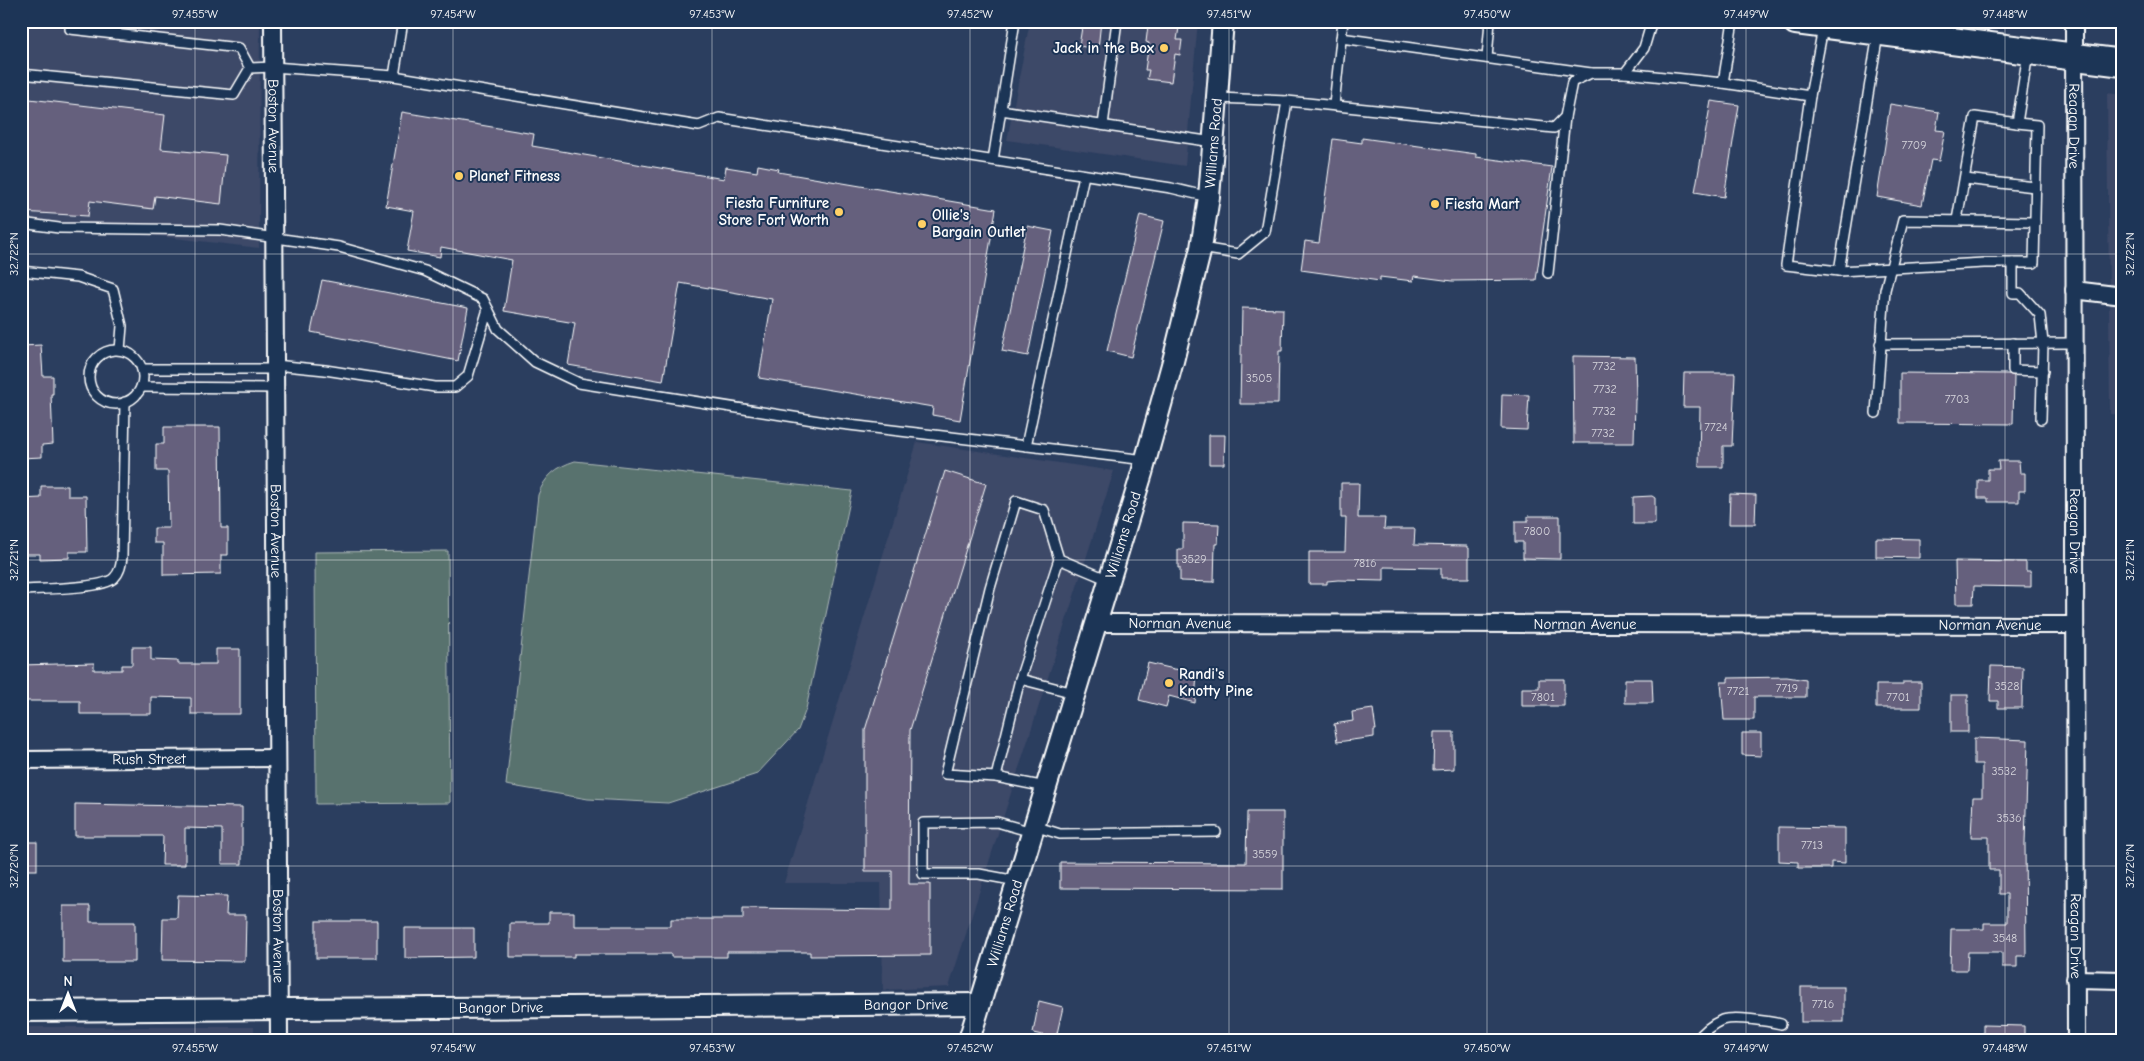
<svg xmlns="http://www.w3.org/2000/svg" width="2144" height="1061" font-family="'Comic Neue',sans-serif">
<rect width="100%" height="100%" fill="#2b3e5f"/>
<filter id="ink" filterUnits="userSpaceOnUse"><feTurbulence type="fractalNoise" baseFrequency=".02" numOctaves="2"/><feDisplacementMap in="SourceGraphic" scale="10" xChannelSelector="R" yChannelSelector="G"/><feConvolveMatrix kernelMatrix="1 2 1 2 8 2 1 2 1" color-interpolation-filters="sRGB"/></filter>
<g filter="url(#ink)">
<g fill="#3c4868">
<polygon points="21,21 260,21 259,248 21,220"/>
<polygon points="1030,21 1198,21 1185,166 1007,140"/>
<polygon points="2107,93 2123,95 2123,415 2110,414"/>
<polygon points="917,442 1114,471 949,987 883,990 881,883 784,883"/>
<rect x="21" y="1027" width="233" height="13"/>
</g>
<g fill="#58726e" stroke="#acb8b6">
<path d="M575,461L852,491L806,709L798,730L757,774L668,803L588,799L506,785L538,495C545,476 556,467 575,461Z"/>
<polygon points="448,551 450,803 316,804 315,552"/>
</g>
<g fill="#65607d" stroke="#fff">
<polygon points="1083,21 1101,21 1098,49 1079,46"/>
<polygon points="1152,21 1180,21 1177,40 1182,40 1180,55 1175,54 1171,82 1147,79 1149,70 1145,70 1149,43 1146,42 1148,26 1151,27"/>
<polygon points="21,98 165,115 161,149 226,155 221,204 155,196 153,209 90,201 88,216 21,212"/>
<polygon points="1711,101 1739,105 1724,197 1695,192"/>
<polygon points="1890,104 1939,112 1936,130 1945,131 1939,161 1931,160 1922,205 1877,197 1887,132 1886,131"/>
<polygon points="402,112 534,134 532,146 724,179 726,167 757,172 758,165 779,169 778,172 996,209 960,420 932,415 933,407 759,378 772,299 680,283 663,381 568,365 575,323 504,311 512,260 441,247 440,257 407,251 414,211 386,206"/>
<polygon points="1362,138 1476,154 1476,157 1552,167 1536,280 1452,281 1414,276 1413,281 1380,277 1380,281 1301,270 1305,241 1319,243 1333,139 1362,143"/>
<polygon points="1140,215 1164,221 1131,357 1107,351"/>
<polygon points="1027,226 1053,231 1028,356 1002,351"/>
<polygon points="322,280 468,308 458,361 311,332"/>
<polygon points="1242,308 1283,309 1282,351 1279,351 1278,404 1240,404"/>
<polygon points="41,345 43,376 53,376 53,394 51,394 53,444 42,445 42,457 21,458 21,346"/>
<polygon points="1573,356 1635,357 1636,399 1635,399 1634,443 1574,443"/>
<polygon points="1684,373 1735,373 1732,446 1723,446 1723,467 1699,467 1700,407 1683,407"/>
<polygon points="1900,373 2008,374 2014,376 2013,424 1900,423"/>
<polygon points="1502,394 1529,395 1527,430 1501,429"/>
<polygon points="164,427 220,427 221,528 228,528 228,555 221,555 221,574 163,575 163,543 154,543 154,528 169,528 168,471 156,471 156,444 164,444"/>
<polygon points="1209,435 1225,435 1224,464 1209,464"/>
<polygon points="1998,461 2019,461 2020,473 2025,473 2025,491 2019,491 2019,502 1988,502 1988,498 1978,498 1978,480 1988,480 1988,469 1999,469"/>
<polygon points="945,471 986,484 910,730 909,884 930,884 930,955 810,956 810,952 727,952 727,957 671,957 671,954 574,954 574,957 510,957 510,923 549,923 549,912 574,912 574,926 671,926 671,919 743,919 743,908 892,910 892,871 865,871 865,730"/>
<polygon points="1341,483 1359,483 1358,518 1385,518 1384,529 1415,529 1414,545 1467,546 1467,548 1469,548 1469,578 1441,578 1441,568 1384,567 1384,581 1338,580 1327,581 1327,584 1309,584 1309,552 1345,552 1346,518 1341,518"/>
<polygon points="41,486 68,486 68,496 86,496 87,552 69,552 69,558 40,559 40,554 21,554 21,499 41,498"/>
<polygon points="1730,494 1756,495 1755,524 1729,524"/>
<polygon points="1652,496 1655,498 1655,524 1633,524 1633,497"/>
<polygon points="1528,516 1560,516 1560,559 1523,558 1523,542 1515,542 1515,521 1528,521"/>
<polygon points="1183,523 1219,524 1218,544 1215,544 1214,582 1180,581 1180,568 1178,568 1178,549 1183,549"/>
<polygon points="1876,538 1919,539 1919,558 1876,557"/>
<polygon points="1955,561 2026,562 2026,571 2031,571 2031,587 1974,586 1973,604 1956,604"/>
<polygon points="132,647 151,647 151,660 178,661 178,664 216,664 216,649 240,649 240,714 191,714 191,698 151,697 151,714 80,714 80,701 21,701 21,665 94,663 94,670 122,670 122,665 132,665"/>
<polygon points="1148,663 1174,669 1197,672 1195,703 1169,696 1166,707 1139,700"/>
<polygon points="1991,666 2023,667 2022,708 1998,708 1998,701 1990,701"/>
<polygon points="1787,677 1806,680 1806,697 1754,697 1754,720 1724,720 1721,682 1728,682 1728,678"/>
<polygon points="1539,679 1564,679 1564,706 1522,706 1522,688 1539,688"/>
<polygon points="1625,679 1652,679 1653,703 1625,703"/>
<polygon points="1903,682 1921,682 1921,708 1876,708 1876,685 1903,685"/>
<rect x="1951" y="695" width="17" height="37"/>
<polygon points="1373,709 1376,730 1374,730 1374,737 1337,742 1334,724 1353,721 1352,712"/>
<polygon points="1434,732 1454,732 1454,769 1433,770"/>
<polygon points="1742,733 1761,733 1761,756 1742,755"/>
<polygon points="1974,738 2028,740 2025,844 2026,956 2017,956 2017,967 2002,967 2002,952 1968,952 1967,970 1950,970 1951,929 1984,929 1984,923 2007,923 2007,894 1999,894 1999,870 1989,870 1989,837 1971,837 1973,797 1982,797 1982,764 1974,764"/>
<polygon points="75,804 242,807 242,864 222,864 222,829 185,828 185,865 162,865 163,836 75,836"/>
<polygon points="1247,812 1283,812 1283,889 1060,888 1060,862 1246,863"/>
<polygon points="1779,827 1845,828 1845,863 1831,862 1831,868 1798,868 1798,862 1779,861"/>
<rect x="21" y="842" width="16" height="28"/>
<polygon points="178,895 227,896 226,915 246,915 245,961 162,960 163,918 177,918"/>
<polygon points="63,906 90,906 90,922 135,922 135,962 63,962"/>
<rect x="316" y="921" width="61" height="37"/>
<polygon points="405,928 474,928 474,957 405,958"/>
<rect x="1801" y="987" width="43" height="35"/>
<polygon points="1039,1001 1063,1007 1056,1038 1033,1033"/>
<polygon points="1983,1025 2024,1026 2024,1040 1983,1040"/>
</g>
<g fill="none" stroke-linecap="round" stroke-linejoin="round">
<defs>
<g id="service">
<polyline points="71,21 70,29 239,48 250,68"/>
<polyline points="403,21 394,76 699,126 719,118 1171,188 1209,197"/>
<polyline points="116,34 117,21"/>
<polyline points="1341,38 1591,73"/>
<polyline points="1487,58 1490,21"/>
<polyline points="1625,73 1723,83 1733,21"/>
<polyline points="21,74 234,95 250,68 273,67 394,76"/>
<polyline points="1723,83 1810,96 1786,265 1839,271 1878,34"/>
<polyline points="1810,96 1823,28"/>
<polyline points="1218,98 1287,101 1554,128 1565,117 1572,82 1591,73 1625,73 1644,48 1652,21"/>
<polyline points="1334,105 1343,21"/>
<polyline points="1001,110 1213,142"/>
<polyline points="1103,125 1117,21"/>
<polyline points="993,160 1015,21"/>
<polyline points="1965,179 2035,187"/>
<polyline points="1957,220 1975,117 2017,123"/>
<polyline points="21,223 59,228 220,230 339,247 425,271 483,299 498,329 535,362 579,383 832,423 1146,460"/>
<polyline points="1201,248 1238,254 1265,232 1287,101"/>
<polyline points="2013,263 2013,293 2020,293 2040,315 2043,343 2041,419"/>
<polyline points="21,271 78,277 113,289 122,326 120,350"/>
<polyline points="1839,271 1984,263 2034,263 2037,125 2017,123 2028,53"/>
<polyline points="1548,273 1565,117"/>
<polyline points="2013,343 2013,370 2043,371"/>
<polyline points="1880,344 2074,343"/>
<circle cx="116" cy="377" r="27"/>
<polyline points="275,365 325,370 435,387 455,387 468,376 488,309"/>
<polyline points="142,369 275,369"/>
<polyline points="141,387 275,388"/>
<polyline points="1876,413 1885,290 1903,220 2035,222"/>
<polyline points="1026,446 1084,175"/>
<polyline points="1059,559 1020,679 1074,693"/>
<path d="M21,590C39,589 103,589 114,578C120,572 121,565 122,557L125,402"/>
<polyline points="996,777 1020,679"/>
<polyline points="1046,787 996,777 945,774 990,588 1016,501 1044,510 1059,559 1109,580"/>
<polyline points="1034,826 1060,834 1216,832"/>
<polyline points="1017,881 979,874 923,874 923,823 997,822 1032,832"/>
<path d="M1697,1040C1703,1032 1713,1024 1722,1020C1734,1016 1768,1021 1781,1024"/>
</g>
<g id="minor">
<path id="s1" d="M273,21L279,1040"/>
<path id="s2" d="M2074,21L2076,1040"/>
<polyline points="2074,290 2123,296"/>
<path id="s3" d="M1096,623L2074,625"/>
<path id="s4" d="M21,760L277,758"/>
<polyline points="2075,979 2123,980"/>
</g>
<g id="tertiary">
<path id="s5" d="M21,1011L980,1004"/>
<path id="s6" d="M969,1040L1142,473L1173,361L1201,248L1209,197L1223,21"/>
</g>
<polyline id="primary" points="1796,21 2123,63"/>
</defs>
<use href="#service" stroke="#fff" stroke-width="12"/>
<use href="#minor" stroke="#fff" stroke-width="20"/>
<use href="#tertiary" stroke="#fff" stroke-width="24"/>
<use href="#primary" stroke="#fff" stroke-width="30"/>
<use href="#service" stroke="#1d3557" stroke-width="9"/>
<use href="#minor" stroke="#1d3557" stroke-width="16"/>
<use href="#tertiary" stroke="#1d3557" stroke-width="20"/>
<use href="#primary" stroke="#1d3557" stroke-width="26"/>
</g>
</g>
<path fill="none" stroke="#fff" stroke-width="1" stroke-opacity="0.45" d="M195,21V1040M453,21V1040M712,21V1040M970,21V1040M1229,21V1040M1487,21V1040M1746,21V1040M2005,21V1040M21,254H2123M21,560H2123M21,866H2123"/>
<g fill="#ffd166" stroke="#1d3557" stroke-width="2">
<circle cx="1164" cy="48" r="5"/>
<circle cx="459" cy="176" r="5"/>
<circle cx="1435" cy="204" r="5"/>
<circle cx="839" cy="212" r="5"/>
<circle cx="922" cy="224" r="5"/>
<circle cx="1169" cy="683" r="5"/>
</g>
<g text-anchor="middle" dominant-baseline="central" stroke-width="4" stroke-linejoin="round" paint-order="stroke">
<g font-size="12" fill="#d8d7de">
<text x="1914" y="145">7709</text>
<text x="1604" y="366">7732</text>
<text x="1259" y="378">3505</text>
<text x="1605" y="389">7732</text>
<text x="1957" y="399">7703</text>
<text x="1604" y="411">7732</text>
<text x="1716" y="427">7724</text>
<text x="1603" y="433">7732</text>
<text x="1537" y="531">7800</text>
<text x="1194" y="559">3529</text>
<text x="1365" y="563">7816</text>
<text x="2007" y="686">3528</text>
<text x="1787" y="688">7719</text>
<text x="1738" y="691">7721</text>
<text x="1543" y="697">7801</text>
<text x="1898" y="697">7701</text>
<text x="2004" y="771">3532</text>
<text x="2009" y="818">3536</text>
<text x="1812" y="845">7713</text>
<text x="1265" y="854">3559</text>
<text x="2005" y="938">3548</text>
<text x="1823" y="1004">7716</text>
</g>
<g font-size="15" font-weight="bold" fill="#fff" stroke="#1d3557" text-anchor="start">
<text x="1154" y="48" text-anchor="end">Jack in the Box</text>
<text x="469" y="176">Planet Fitness</text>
<text x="829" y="203" text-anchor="end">Fiesta Furniture<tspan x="829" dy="17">Store Fort Worth</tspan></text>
<text x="1445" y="204">Fiesta Mart</text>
<text x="932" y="215">Ollie's<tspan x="932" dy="17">Bargain Outlet</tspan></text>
<text x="1179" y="674">Randi's<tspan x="1179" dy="17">Knotty Pine</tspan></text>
</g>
<g font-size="15" fill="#fff" stroke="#1d3557">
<text stroke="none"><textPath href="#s2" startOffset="105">Reagan Drive</textPath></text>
<text stroke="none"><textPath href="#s1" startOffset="105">Boston Avenue</textPath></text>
<text stroke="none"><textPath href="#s6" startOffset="931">Williams Road</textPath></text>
<text stroke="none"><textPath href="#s2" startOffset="510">Reagan Drive</textPath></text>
<text stroke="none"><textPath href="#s1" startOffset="510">Boston Avenue</textPath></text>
<text stroke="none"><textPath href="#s6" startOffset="528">Williams Road</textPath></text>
<text stroke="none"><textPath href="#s3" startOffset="84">Norman Avenue</textPath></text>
<text stroke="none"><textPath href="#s3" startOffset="489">Norman Avenue</textPath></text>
<text stroke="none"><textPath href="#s3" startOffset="894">Norman Avenue</textPath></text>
<text stroke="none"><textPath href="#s4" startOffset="128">Rush Street</textPath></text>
<text stroke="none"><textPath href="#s6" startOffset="122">Williams Road</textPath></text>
<text stroke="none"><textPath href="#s2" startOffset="915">Reagan Drive</textPath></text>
<text stroke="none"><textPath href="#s1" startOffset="915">Boston Avenue</textPath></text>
<text stroke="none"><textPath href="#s5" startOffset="885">Bangor Drive</textPath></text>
<text stroke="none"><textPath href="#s5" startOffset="480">Bangor Drive</textPath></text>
</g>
</g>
<rect width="2144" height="1061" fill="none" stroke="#1d3557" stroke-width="55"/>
<g transform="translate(68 994)" stroke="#1d3557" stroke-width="4" paint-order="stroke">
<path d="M0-4L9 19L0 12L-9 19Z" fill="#ffffff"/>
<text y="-8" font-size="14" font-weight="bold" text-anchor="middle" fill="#ffffff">N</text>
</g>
<rect x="28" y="28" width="2088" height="1006" fill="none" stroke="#fff" stroke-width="2"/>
<g font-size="12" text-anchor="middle" fill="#fff">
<text x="195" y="18">97.455°W</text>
<text x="453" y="18">97.454°W</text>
<text x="712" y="18">97.453°W</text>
<text x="970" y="18">97.452°W</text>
<text x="1229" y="18">97.451°W</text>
<text x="1487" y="18">97.450°W</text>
<text x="1746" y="18">97.449°W</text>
<text x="2005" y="18">97.448°W</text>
<text transform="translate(14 254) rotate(-90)" y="4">32.722°N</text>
<text transform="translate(2130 254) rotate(-90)" y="4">32.722°N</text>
<text transform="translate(14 560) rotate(-90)" y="4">32.721°N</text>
<text transform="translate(2130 560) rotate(-90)" y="4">32.721°N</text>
<text transform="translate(14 866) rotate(-90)" y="4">32.720°N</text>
<text transform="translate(2130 866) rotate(-90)" y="4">32.720°N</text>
<text x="195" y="1052">97.455°W</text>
<text x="453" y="1052">97.454°W</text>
<text x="712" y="1052">97.453°W</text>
<text x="970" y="1052">97.452°W</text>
<text x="1229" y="1052">97.451°W</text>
<text x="1487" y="1052">97.450°W</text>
<text x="1746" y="1052">97.449°W</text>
<text x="2005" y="1052">97.448°W</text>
</g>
</svg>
